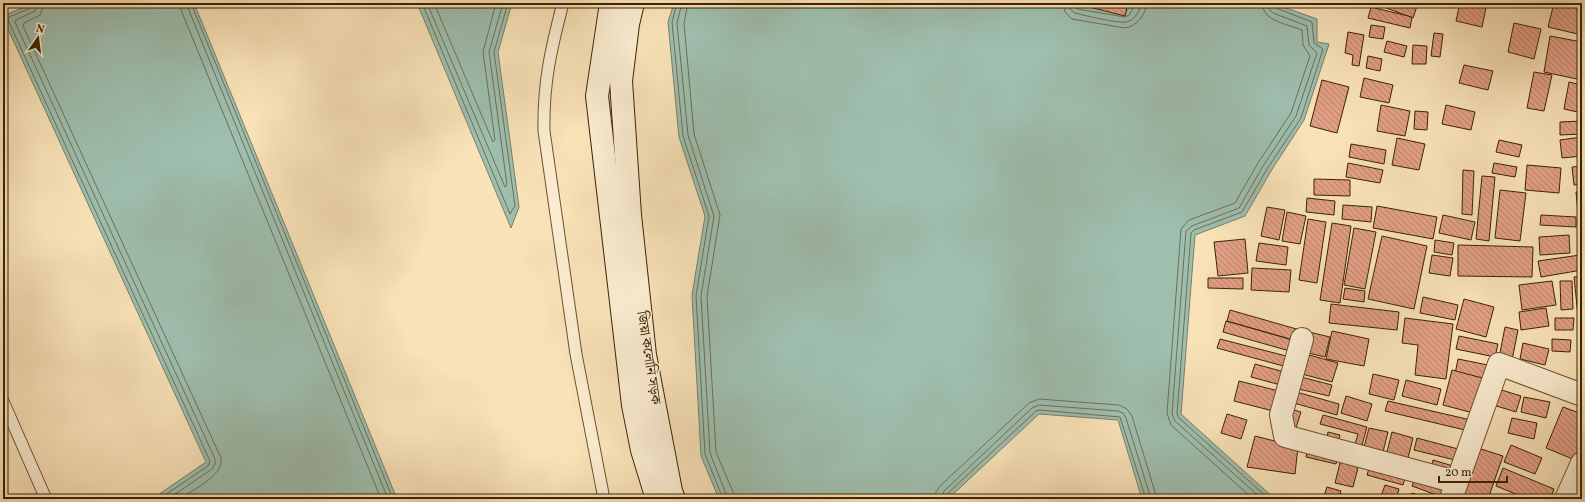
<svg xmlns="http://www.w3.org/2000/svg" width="1585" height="502" font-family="Vollkorn,'Noto Serif Bengali',serif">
<defs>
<pattern id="building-back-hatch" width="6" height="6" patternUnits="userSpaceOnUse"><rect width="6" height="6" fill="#e29f85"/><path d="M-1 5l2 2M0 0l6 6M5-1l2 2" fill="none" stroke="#b8816b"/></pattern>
</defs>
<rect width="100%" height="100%" fill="#f9e2b8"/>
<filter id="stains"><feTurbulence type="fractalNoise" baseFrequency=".005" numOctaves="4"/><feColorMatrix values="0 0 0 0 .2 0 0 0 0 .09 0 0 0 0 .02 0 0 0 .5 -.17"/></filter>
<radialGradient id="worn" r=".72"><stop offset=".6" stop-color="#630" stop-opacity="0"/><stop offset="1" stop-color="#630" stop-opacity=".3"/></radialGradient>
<g fill="#9ebeae" stroke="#768069">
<polygon points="34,3 194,3 397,499 152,499 206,462 3,18 3,16"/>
<polygon points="417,3 512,3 498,52 519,207 511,228"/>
<polygon points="674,3 1067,3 1125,13 1133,3 1272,3 1317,19 1317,42 1329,44 1304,120 1271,171 1245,216 1195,235 1181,414 1275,499 1142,499 1118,420 1039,414 948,499 719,499 701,456 692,295 705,216 679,137 668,22"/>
</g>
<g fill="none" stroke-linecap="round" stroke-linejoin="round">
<g stroke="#6c7058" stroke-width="1">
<polyline points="33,3 31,8 9,17 8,20 210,461 208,466 159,499"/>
<polyline points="38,3 35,11 16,20 15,22 215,459 215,464 212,469 168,499"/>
<path d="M44,3L40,15L24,23L23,26L221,458C224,476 192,490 179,499"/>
<polyline points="180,3 181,10 381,499"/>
<polyline points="186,3 388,499"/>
<polyline points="191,3 393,499"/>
<polyline points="422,3 510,214 515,206 494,52 508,3"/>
<polyline points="427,3 505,187 507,185 489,52 503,3"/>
<polyline points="434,3 493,142 495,140 483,52 496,3"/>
<polyline points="677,3 672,22 683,136 709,216 696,296 705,454 723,499"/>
<polyline points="682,3 677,23 688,135 714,216 701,296 710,453 728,499"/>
<polyline points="688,3 684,23 694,134 720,215 707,296 716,452 733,492 734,499"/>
<path d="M1063,3L1065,12L1072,19L1125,28C1136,27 1146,15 1147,3"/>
<path d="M1069,3L1070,9L1075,13C1087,16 1115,23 1126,22C1134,21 1141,10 1141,3"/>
<polyline points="1074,4 1077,9 1125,17 1129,15 1136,3"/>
<polyline points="935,499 936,492 940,486 1029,403 1039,399 1119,405 1127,409 1132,416 1157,499"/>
<polyline points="941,499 944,491 1032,408 1039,405 1118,411 1123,413 1126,418 1151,499"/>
<polyline points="946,499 947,494 1036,411 1039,410 1120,417 1146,499"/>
<path d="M1253,499L1171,425L1167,413L1181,229L1189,220L1235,203L1258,163L1291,113L1310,56L1303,45L1302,30C1288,24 1263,22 1262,3"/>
<polyline points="1262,499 1175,421 1172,414 1186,231 1192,226 1239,208 1263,166 1296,116 1317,53 1309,45 1307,26 1273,13 1269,9 1268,3"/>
<polyline points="1269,499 1179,418 1177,414 1191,233 1194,230 1242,212 1267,169 1301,118 1323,49 1314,43 1312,22 1276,8 1273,3"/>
</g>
</g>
<g fill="url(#building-back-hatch)" stroke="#3b2302">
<polygon points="1073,3 1128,3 1125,16"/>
<polygon points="1373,3 1418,3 1413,18"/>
<polygon points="1460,3 1487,3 1482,27 1456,21"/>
<polygon points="1554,3 1582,9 1582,35 1548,27"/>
<polygon points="1371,7 1412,17 1410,28 1368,18"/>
<polygon points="1514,23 1541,29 1534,59 1508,52"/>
<polygon points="1371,25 1385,27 1383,39 1369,37"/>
<polygon points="1348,32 1364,35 1359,66 1352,65 1353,55 1345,53"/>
<polygon points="1434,33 1443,34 1440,57 1431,56"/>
<polygon points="1550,36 1582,42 1582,80 1544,72"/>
<polygon points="1387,41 1407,46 1404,57 1384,52"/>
<polygon points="1413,45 1427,46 1426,64 1412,64"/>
<polygon points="1368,56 1382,59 1380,71 1366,68"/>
<polygon points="1464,65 1493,71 1488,90 1459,83"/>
<polygon points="1534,72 1552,75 1544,111 1527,108"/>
<polygon points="1364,78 1393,85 1389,103 1360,97"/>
<polygon points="1322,80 1349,87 1337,133 1310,126"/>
<polygon points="1569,82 1582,85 1582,113 1564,109"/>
<polygon points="1381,105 1410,111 1405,136 1377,131"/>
<polygon points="1446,105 1475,112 1471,130 1442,124"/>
<polygon points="1415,111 1428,112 1427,130 1414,129"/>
<polygon points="1582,121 1582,134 1560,135 1560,122"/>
<polygon points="1582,137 1582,156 1562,158 1560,140"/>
<polygon points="1397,138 1425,144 1419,170 1392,165"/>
<polygon points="1499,140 1522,145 1519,157 1496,152"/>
<polygon points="1351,144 1386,150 1384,164 1349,157"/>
<polygon points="1348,163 1383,170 1380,183 1346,177"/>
<polygon points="1494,163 1517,167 1515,177 1492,173"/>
<polygon points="1527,165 1561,168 1559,193 1525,190"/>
<polygon points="1582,166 1582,184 1574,185 1572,167"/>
<polygon points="1463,170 1474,171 1472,215 1462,214"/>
<polygon points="1482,176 1495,177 1489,241 1476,239"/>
<polygon points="1314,179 1350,180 1350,196 1314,195"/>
<polygon points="1500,190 1526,193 1520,241 1495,238"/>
<polygon points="1576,192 1582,192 1582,212 1578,212"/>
<polygon points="1307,198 1335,201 1334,215 1306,212"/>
<polygon points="1343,205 1372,207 1371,222 1342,219"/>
<polygon points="1377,206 1437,217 1433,239 1373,228"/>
<polygon points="1267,207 1285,210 1279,240 1261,236"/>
<polygon points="1287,212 1306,216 1300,244 1282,241"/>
<polygon points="1443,215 1475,222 1471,240 1439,233"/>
<polygon points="1541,215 1576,217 1576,227 1540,225"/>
<polygon points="1308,219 1326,222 1317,283 1299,280"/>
<polygon points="1332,223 1351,226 1340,303 1320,300"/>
<polygon points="1354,228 1376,232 1365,289 1344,285"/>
<polygon points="1569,235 1570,253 1540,255 1539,237"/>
<polygon points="1382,236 1427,246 1414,309 1368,299"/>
<polygon points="1582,238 1582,249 1580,249 1578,239"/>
<polygon points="1245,239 1248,273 1218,276 1214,242"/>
<polygon points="1435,240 1454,243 1452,255 1434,252"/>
<polygon points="1259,243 1288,247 1286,265 1256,261"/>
<polygon points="1458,245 1533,247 1532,277 1458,276"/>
<polygon points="1432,255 1453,258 1450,276 1429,273"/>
<polygon points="1580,255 1582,270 1541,277 1538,261"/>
<polygon points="1252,268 1291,270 1289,292 1251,290"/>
<polygon points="1582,276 1582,326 1579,326 1574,277"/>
<polygon points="1208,278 1243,278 1243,289 1208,288"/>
<polygon points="1552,281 1556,305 1522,310 1519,285"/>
<polygon points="1560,281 1572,281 1573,309 1561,310"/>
<polygon points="1345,288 1365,291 1364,302 1343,299"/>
<polygon points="1423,297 1458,305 1455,320 1420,313"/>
<polygon points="1464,299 1494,307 1486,337 1456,329"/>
<polygon points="1331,304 1399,312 1397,330 1329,323"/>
<polygon points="1546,308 1549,326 1521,330 1519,312"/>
<polygon points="1230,310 1300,330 1297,341 1227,321"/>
<polygon points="1405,318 1453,324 1446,379 1415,375 1418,345 1402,343"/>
<polygon points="1555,318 1574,318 1573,330 1555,330"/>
<polygon points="1226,321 1296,341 1293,352 1223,332"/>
<polygon points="1505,327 1518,330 1512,360 1499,358"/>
<polygon points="1305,331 1330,337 1325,357 1300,351"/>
<polygon points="1332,331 1369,339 1364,366 1326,359"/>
<polygon points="1459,336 1498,344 1495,357 1456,349"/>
<polygon points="1220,339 1290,357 1287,367 1217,348"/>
<polygon points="1552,339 1571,340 1570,352 1552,351"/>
<polygon points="1523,343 1549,349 1545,365 1520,359"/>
<polygon points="1302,353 1338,363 1332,382 1298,373"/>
<polygon points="1458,359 1493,366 1490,381 1455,374"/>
<polygon points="1255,364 1292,374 1288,387 1251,377"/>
<polygon points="1452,370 1486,379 1477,414 1443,405"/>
<polygon points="1373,374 1399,380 1394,400 1369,394"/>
<polygon points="1297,376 1332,385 1329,396 1294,388"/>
<polygon points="1406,380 1441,389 1437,405 1402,396"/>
<polygon points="1239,381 1283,392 1277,412 1234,401"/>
<polygon points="1495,388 1521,396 1516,412 1490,404"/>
<polygon points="1293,391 1339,404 1337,415 1290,402"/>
<polygon points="1346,396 1372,404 1367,421 1341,413"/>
<polygon points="1524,397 1550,402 1546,418 1521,412"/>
<polygon points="1388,401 1471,420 1469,431 1385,411"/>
<polygon points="1563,407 1582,414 1582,441 1575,460 1546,448"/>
<polygon points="1290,409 1301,412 1295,431"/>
<polygon points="1227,414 1247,420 1241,439 1221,433"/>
<polygon points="1323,415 1367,427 1362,445 1355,444 1358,434 1320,424"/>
<polygon points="1512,418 1537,423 1534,439 1508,433"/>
<polygon points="1369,428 1388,432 1383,452 1364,447"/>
<polygon points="1328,432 1340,435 1338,445 1326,441"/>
<polygon points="1392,432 1413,438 1407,462 1386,456"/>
<polygon points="1255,436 1298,447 1295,474 1247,467"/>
<polygon points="1417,438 1458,449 1455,460 1414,450"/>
<polygon points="1511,445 1542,458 1535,474 1504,462"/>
<polygon points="1309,446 1339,453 1336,464 1306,457"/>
<polygon points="1478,448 1503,456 1488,499 1462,499"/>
<polygon points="1342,455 1360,460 1353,487 1335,483"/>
<polygon points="1433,460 1453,466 1449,478 1430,473"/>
<polygon points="1371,462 1407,472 1403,485 1367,475"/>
<polygon points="1503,468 1554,489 1550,499 1528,499 1496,486"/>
<polygon points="1417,473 1447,483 1442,497 1412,486"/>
<polygon points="1385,485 1399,489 1396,499 1381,496"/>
<polygon points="1327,487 1341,491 1339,499 1323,499"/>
<polygon points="1412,493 1429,499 1410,499"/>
</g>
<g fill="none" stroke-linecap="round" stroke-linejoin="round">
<defs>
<g id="lane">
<path d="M563,3C551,49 543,83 544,131L576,354L604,499"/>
<polyline points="3,401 46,499"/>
</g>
<g id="street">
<polyline points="1302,339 1281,415 1285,436 1456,482"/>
<polyline points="1451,499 1499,364 1582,395"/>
<polyline points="1566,499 1582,463"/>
</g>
<g id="secondary">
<polyline points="611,3 597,96 633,405 642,450 657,499"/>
<polyline points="633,3 628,24 621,81 630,215 645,355 671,491 674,499"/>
</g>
</defs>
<use href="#lane" stroke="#6a5330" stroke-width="13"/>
<use href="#street" stroke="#6a5330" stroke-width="24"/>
<use href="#secondary" stroke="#3b2302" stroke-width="24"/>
<use href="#lane" stroke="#fbecd1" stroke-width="11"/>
<use href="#street" stroke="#fbecd1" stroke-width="22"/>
<use href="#secondary" stroke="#fbecd1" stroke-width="22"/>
</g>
<g text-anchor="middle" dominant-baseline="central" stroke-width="3" stroke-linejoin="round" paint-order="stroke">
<g font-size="14" fill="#3b2302" stroke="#fbecd1">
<text transform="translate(648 358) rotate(81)">জিয়া কলোনি সড়ক</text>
</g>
</g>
<rect width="1585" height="502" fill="none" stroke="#f9e2b8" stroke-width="16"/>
<rect x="4" y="4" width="1577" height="494" fill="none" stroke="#3b2302" stroke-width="2"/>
<rect x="8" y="8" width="1569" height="486" fill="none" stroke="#3b2302"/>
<g transform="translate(38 38) rotate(14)" stroke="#fbecd1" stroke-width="3" paint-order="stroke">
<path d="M0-3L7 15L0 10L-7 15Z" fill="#3b2302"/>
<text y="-6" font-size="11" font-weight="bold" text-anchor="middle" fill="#3b2302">N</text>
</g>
<path d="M1439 476v6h68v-6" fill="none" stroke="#3b2302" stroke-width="2"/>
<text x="1445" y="476" font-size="12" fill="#3b2302" stroke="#fbecd1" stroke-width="3" paint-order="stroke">20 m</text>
<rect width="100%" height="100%" filter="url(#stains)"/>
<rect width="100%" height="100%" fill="url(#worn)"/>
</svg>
